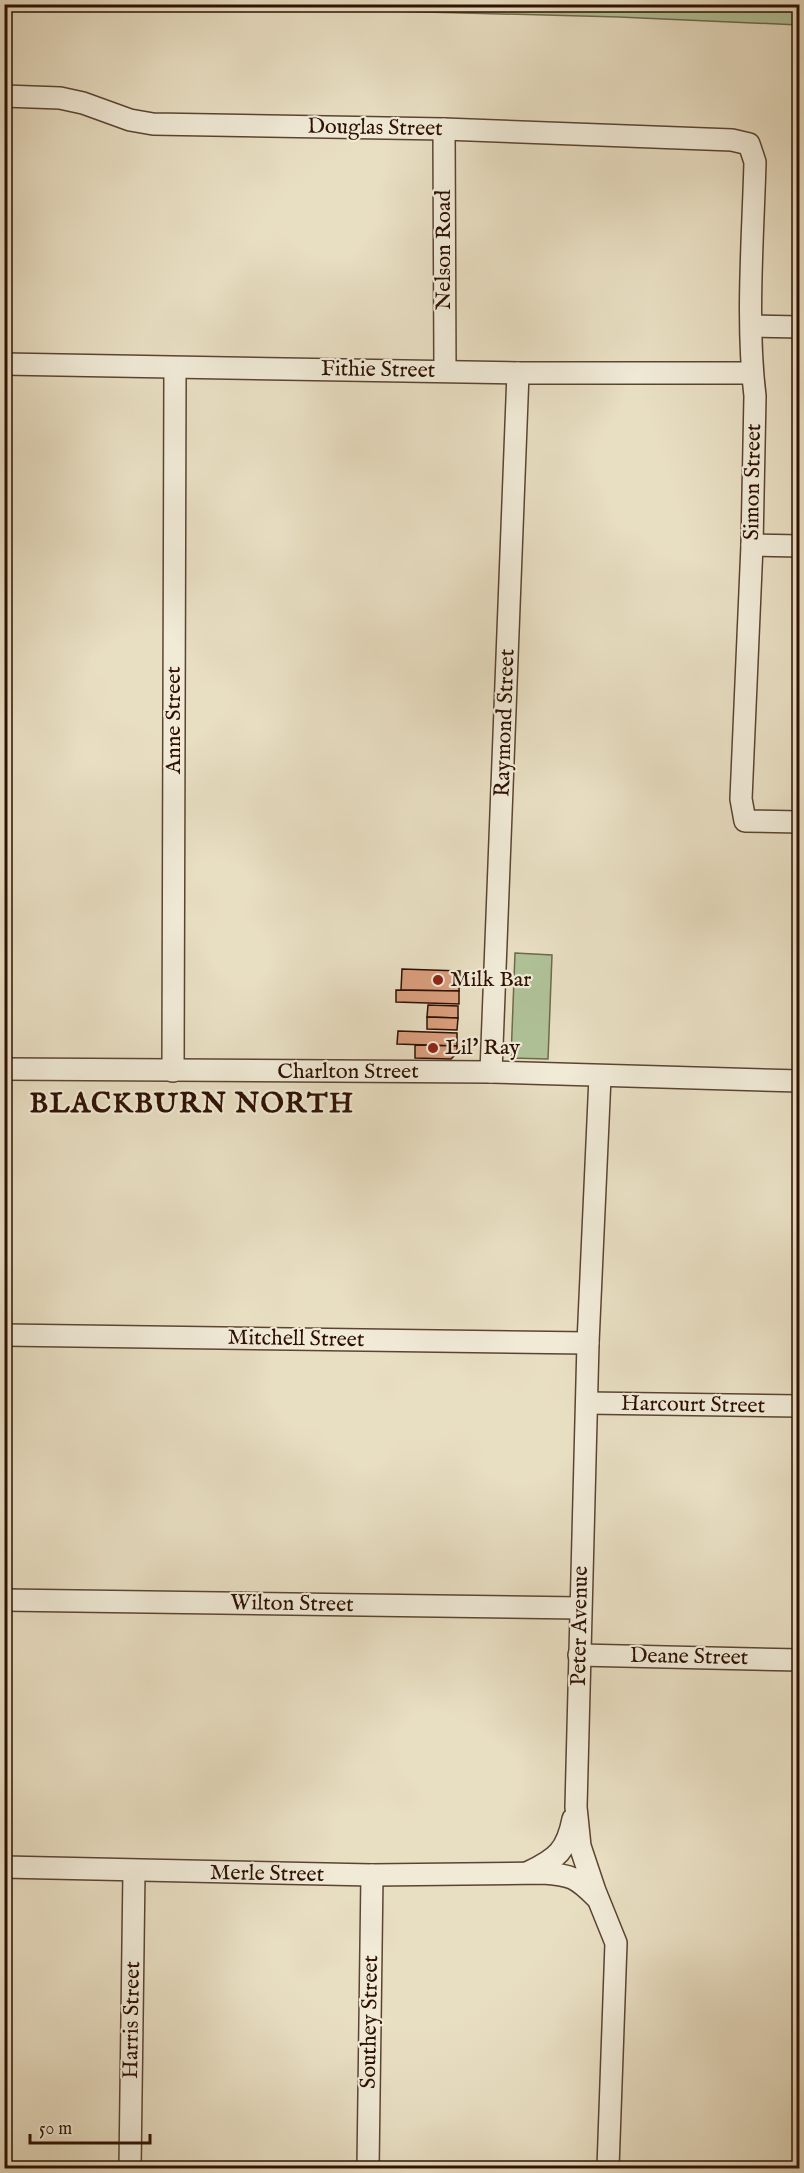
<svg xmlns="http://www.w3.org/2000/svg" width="804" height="2173" font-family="'IM FELL English',serif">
<rect width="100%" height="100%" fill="#e8dec2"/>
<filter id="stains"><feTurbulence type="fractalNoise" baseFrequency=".00333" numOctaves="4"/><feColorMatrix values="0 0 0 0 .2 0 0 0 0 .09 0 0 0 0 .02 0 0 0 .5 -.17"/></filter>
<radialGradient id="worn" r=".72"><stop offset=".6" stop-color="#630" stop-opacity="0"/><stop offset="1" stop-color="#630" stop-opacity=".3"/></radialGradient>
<g fill="#b0c298" stroke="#6f694d" stroke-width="1.5">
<polygon points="799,4 799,25 619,17 159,5"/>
<polygon points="515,953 552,955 548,1059 511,1058"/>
</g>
<g fill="#da9e7d" stroke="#2e1002" stroke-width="1.5">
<polygon points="402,969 460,971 459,991 401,990"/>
<polygon points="396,990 459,991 459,1004 396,1002"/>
<polygon points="428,1005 458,1006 458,1018 427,1017"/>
<polygon points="427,1017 458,1018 457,1030 427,1029"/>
<polygon points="398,1031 457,1033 457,1046 397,1044"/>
<polygon points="415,1045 457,1046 457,1053 451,1059 415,1058"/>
</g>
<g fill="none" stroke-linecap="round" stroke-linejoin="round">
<defs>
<g id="minor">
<path d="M4,96L60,98L83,103L130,120L153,124L444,129L732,140L749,144L755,162C753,237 746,322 755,396L752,545L741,799L745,821L800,822"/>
<polyline points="444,129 445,371"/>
<polyline points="752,326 800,327"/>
<polyline points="4,364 518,373 752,373"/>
<polyline points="752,545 800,546"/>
<polyline points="4,1069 491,1072 800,1081"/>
<polyline points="173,1071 175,368"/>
<polyline points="491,1072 518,373"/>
<polyline points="600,1077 588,1343 576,1807 580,1846 595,1891 616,1943 608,2168"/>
<polyline points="4,1335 588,1343"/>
<polyline points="587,1403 800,1406"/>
<polyline points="4,1600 580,1608"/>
<polyline points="579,1655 800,1660"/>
<path d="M4,1867L372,1875L543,1873C571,1875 576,1877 596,1897"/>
<path d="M529,1872C557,1859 567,1850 573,1819"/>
<polyline points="130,2168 134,1871"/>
<polyline points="368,2168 372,1875"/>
</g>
</defs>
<use href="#minor" stroke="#5c4432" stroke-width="24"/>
<polyline stroke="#2e1002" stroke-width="3" stroke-dasharray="1.5 3" stroke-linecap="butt" points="753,4 800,11"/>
<use href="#minor" stroke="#f0ead7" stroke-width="21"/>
</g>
<g fill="#8f2418" stroke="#f0ead7" stroke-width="2">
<circle cx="438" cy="980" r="6"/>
<circle cx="433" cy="1048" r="6"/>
</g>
<g text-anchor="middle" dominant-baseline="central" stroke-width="4.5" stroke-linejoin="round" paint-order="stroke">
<g font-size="22" fill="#2e1002" stroke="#f0ead7">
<text transform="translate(375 128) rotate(1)">Douglas Street</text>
<text transform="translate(444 250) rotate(-90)">Nelson Road</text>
<text transform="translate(378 370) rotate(1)">Fithie Street</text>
<text transform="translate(753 482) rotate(-89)">Simon Street</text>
<text transform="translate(174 720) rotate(-90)">Anne Street</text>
<text transform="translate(505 723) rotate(-88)">Raymond Street</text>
<text x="348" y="1072">Charlton Street</text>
<text transform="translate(296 1339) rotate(1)">Mitchell Street</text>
<text transform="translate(693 1405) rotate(1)">Harcourt Street</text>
<text transform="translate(292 1604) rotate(1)">Wilton Street</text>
<text transform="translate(580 1626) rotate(-89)">Peter Avenue</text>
<text transform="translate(689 1657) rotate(1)">Deane Street</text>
<text transform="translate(267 1874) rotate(1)">Merle Street</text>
<text transform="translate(132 2020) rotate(-89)">Harris Street</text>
<text transform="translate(370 2022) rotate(-89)">Southey Street</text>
</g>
<g font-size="22" fill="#2e1002" stroke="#f0ead7" text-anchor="start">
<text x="450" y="980">Milk Bar</text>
<text x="445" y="1048">Lil' Ray</text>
</g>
<g font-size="28" font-weight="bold" letter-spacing="1.5" fill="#2e1002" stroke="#f0ead7">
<text x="192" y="1104">BLACKBURN NORTH</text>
</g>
</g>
<rect width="804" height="2173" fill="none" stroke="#e8dec2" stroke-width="24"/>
<rect x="6" y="6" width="792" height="2161" fill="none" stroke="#2e1002" stroke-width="3"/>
<rect x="12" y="12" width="780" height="2149" fill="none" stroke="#2e1002" stroke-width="1.5"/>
<path d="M30 2134v9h120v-9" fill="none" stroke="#2e1002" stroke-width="3"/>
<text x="39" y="2134" font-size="18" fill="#2e1002" stroke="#f0ead7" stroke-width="4.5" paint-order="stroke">50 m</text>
<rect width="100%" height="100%" filter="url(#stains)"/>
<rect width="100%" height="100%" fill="url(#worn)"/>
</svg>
